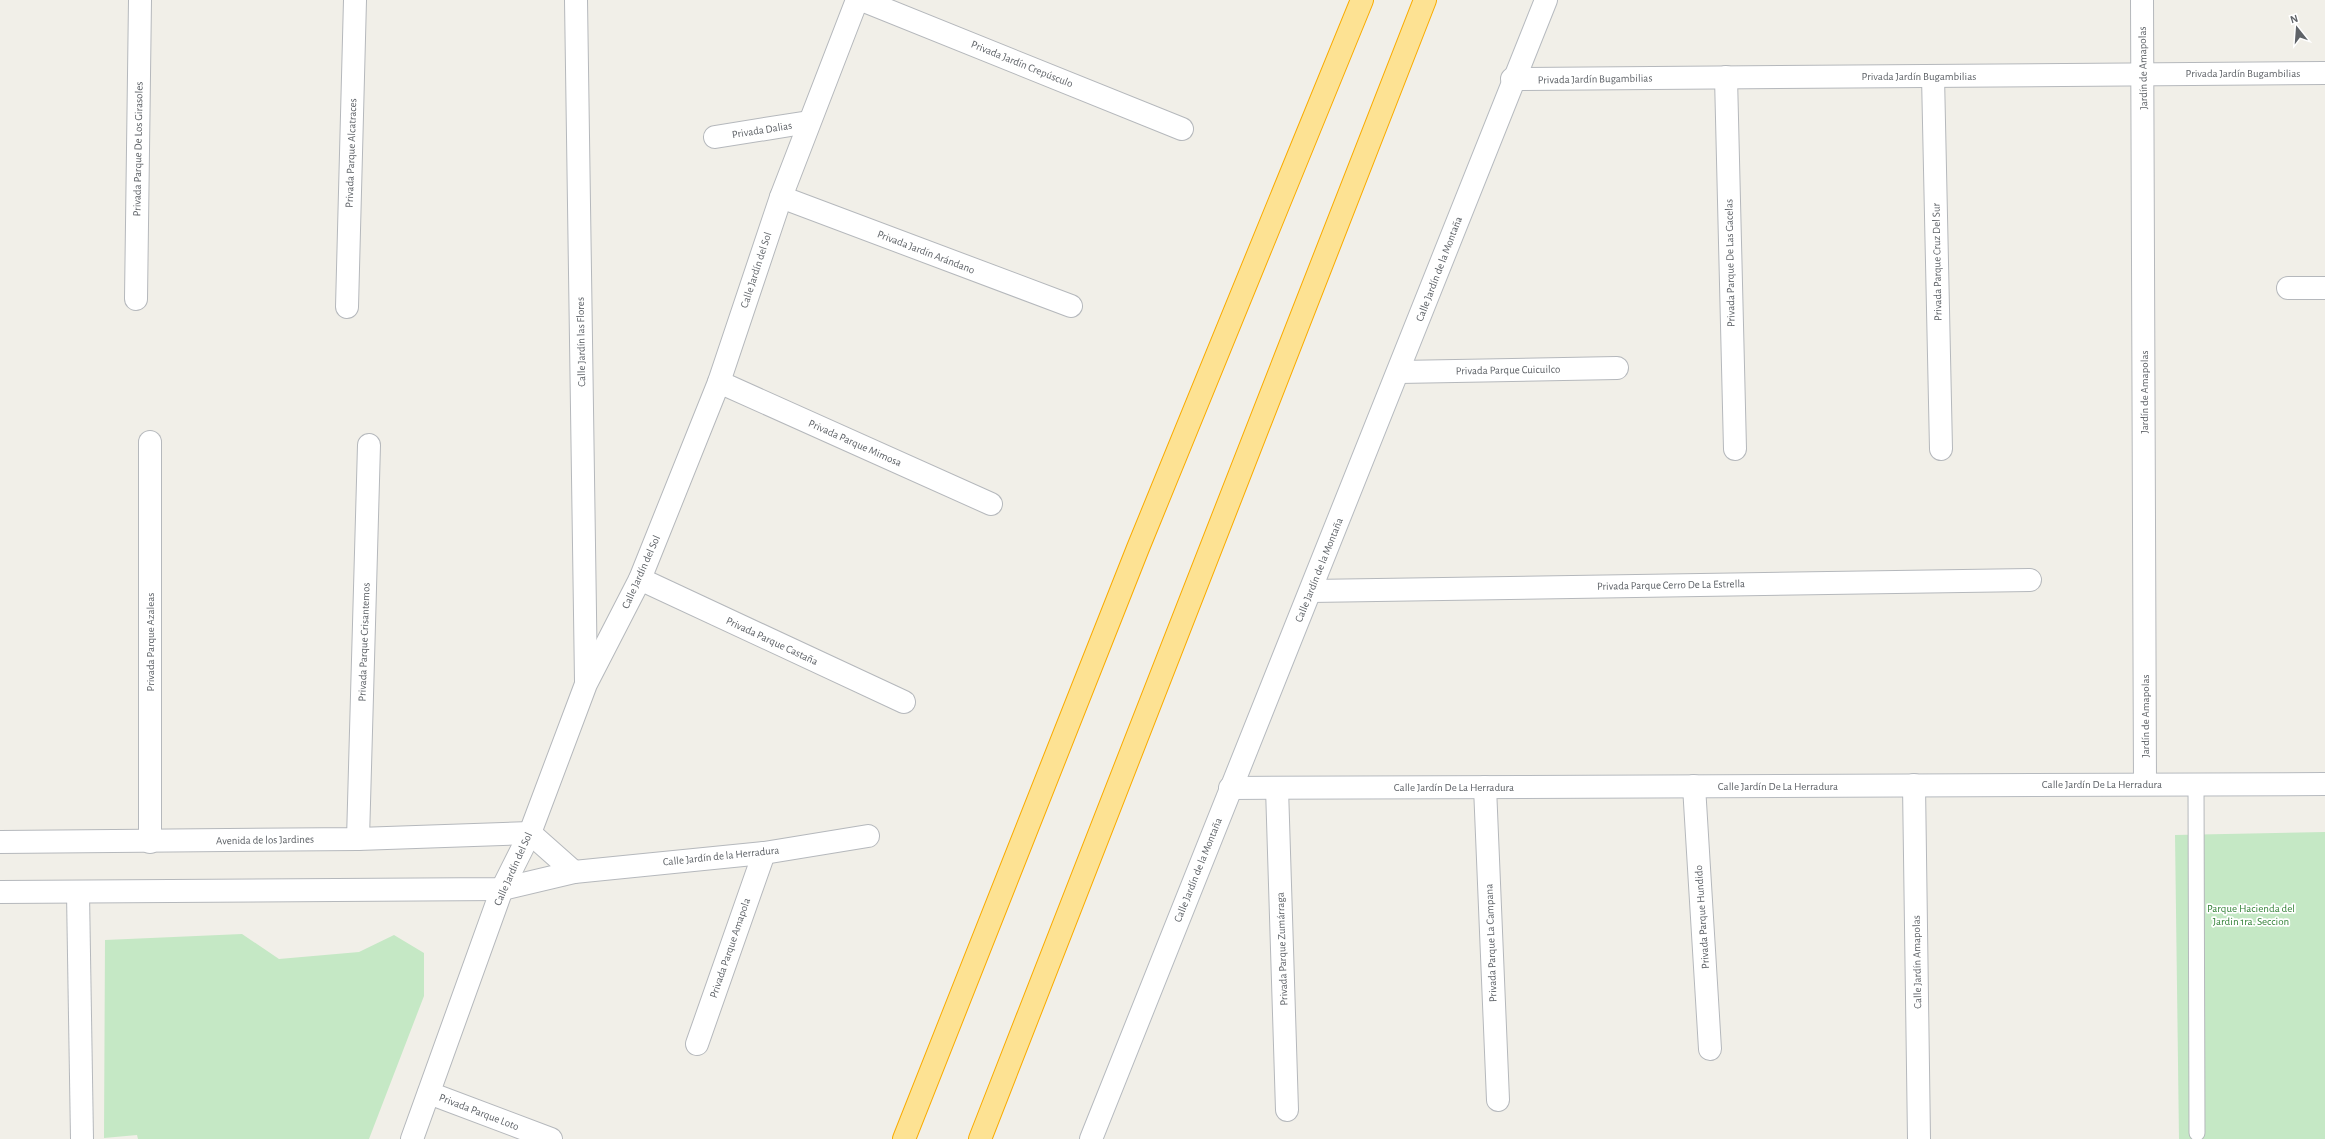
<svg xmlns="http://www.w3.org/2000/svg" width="2325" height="1139" font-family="'Alegreya Sans',sans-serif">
<rect width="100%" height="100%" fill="#f1efe8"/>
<g fill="#c5e8c5">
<polygon points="2325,832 2325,1139 2179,1139 2175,835"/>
<polygon points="242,934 279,959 359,952 394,935 424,953 424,996 369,1139 138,1139 137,1135 104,1138 105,940"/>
</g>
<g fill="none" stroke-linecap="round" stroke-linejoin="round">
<defs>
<polyline id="lane" points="2196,784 2197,1133"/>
<g id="street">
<polyline points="576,0 586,681"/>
<polyline points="862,0 1182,129"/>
<polyline points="2142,0 2145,784"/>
<polyline points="1933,76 1941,449"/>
<polyline points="1726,77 1735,449"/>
<polyline points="1512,79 2325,73"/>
<polyline points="715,137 809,122"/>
<polyline points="781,197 1071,306"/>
<polyline points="2288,288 2325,288"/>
<polyline points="136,299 140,0"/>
<polyline points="347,307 355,0"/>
<polyline points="1399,372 1617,368"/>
<polyline points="719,382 991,504"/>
<polyline points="640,579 904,702"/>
<polyline points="1311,591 2030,580"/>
<polyline points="1914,785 1919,1139"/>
<polyline points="1694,786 1710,1049"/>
<polyline points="1485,787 1498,1100"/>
<polyline points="1277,788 1287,1110"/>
<polyline points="358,839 369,445"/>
<polyline points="0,842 358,839 530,833 574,872"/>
<polyline points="150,842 150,442"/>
<polyline points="0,892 502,889 574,872 764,853 868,836"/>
<polyline points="78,893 82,1139"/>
<polyline points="697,1044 764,853"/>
<polyline points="429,1093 551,1139"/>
<polyline points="412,1139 502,889 530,833 586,684 640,579 719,382 781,197 857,0"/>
</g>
<g id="secondary">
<polyline points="1230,788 2325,784"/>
<polyline points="1091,1139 1546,0"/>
</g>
<g id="highway">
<polyline points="904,1139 1138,548 1362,0"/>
<polyline points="980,1139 1425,0"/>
</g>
</defs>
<use href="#lane" stroke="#b5b8bc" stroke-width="17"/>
<use href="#street" stroke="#b5b8bc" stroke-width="24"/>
<use href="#secondary" stroke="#b6babf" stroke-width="24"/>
<use href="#highway" stroke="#f9ab00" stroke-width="24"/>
<use href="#lane" stroke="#fff" stroke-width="15"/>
<use href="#street" stroke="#fff" stroke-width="22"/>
<use href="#secondary" stroke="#fff" stroke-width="22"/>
<use href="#highway" stroke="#fde293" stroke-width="22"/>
</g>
<g text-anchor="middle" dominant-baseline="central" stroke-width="3.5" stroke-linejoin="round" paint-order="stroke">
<g font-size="11" fill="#5f6368" stroke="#fff">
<text transform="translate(1022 64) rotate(22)">Privada Jardín Crepúsculo</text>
<text transform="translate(2143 68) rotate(-91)">Jardín de Amapolas</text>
<text x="2243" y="73">Privada Jardín Bugambilias</text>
<text x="1919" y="76">Privada Jardín Bugambilias</text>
<text transform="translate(1595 79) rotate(-1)">Privada Jardín Bugambilias</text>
<text transform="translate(762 130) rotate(-9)">Privada Dalias</text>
<text transform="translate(138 149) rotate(-89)">Privada Parque De Los Girasoles</text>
<text transform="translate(351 153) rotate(-88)">Privada Parque Alcatraces</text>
<text transform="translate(926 252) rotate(21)">Privada Jardín Arándano</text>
<text transform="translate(1937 262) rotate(-91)">Privada Parque Cruz Del Sur</text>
<text transform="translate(1730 263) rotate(-91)">Privada Parque De Las Gacelas</text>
<text transform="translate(1439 269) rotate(-69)">Calle Jardín de la Montaña</text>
<text transform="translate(756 270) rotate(-72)">Calle Jardín del Sol</text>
<text transform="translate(581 342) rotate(-91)">Calle Jardín las Flores</text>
<text transform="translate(1508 370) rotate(-1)">Privada Parque Cuicuilco</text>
<text transform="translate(2144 392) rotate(-90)">Jardín de Amapolas</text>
<text transform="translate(855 443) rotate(24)">Privada Parque Mimosa</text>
<text transform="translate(1319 570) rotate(-68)">Calle Jardín de la Montaña</text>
<text transform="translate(641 572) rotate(-66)">Calle Jardín del Sol</text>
<text transform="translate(1671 585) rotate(-1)">Privada Parque Cerro De La Estrella</text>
<text transform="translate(772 641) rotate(25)">Privada Parque Castaña</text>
<text transform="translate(150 642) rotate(-90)">Privada Parque Azaleas</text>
<text transform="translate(364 642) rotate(-88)">Privada Parque Crisantemos</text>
<text transform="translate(2145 716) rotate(-90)">Jardín de Amapolas</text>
<text x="2102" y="784">Calle Jardín De La Herradura</text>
<text x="1778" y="786">Calle Jardín De La Herradura</text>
<text x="1454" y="787">Calle Jardín De La Herradura</text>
<text transform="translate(265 840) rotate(-1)">Avenida de los Jardines</text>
<text transform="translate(721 856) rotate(-6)">Calle Jardín de la Herradura</text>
<text transform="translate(513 869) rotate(-66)">Calle Jardín del Sol</text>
<text transform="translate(1198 870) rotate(-68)">Calle Jardín de la Montaña</text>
<text transform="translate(1702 917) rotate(-94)">Privada Parque Hundido</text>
<text transform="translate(1491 943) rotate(-92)">Privada Parque La Campana</text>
<text transform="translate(730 948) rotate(-71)">Privada Parque Amapola</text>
<text transform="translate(1282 949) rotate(-92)">Privada Parque Zumárraga</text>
<text transform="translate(1917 962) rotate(-91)">Calle Jardín Amapolas</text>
<text transform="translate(479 1112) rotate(21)">Privada Parque Loto</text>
</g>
<g font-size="11" fill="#348238" stroke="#fff">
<text x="2251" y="908">Parque Hacienda del<tspan x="2251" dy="13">Jardin 1ra. Seccion</tspan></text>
</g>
</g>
<g transform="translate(2297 28) rotate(343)" stroke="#ffffff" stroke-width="3" paint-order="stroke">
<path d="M0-3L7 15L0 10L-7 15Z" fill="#5f6368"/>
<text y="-6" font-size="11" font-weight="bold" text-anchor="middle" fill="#5f6368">N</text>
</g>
</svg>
